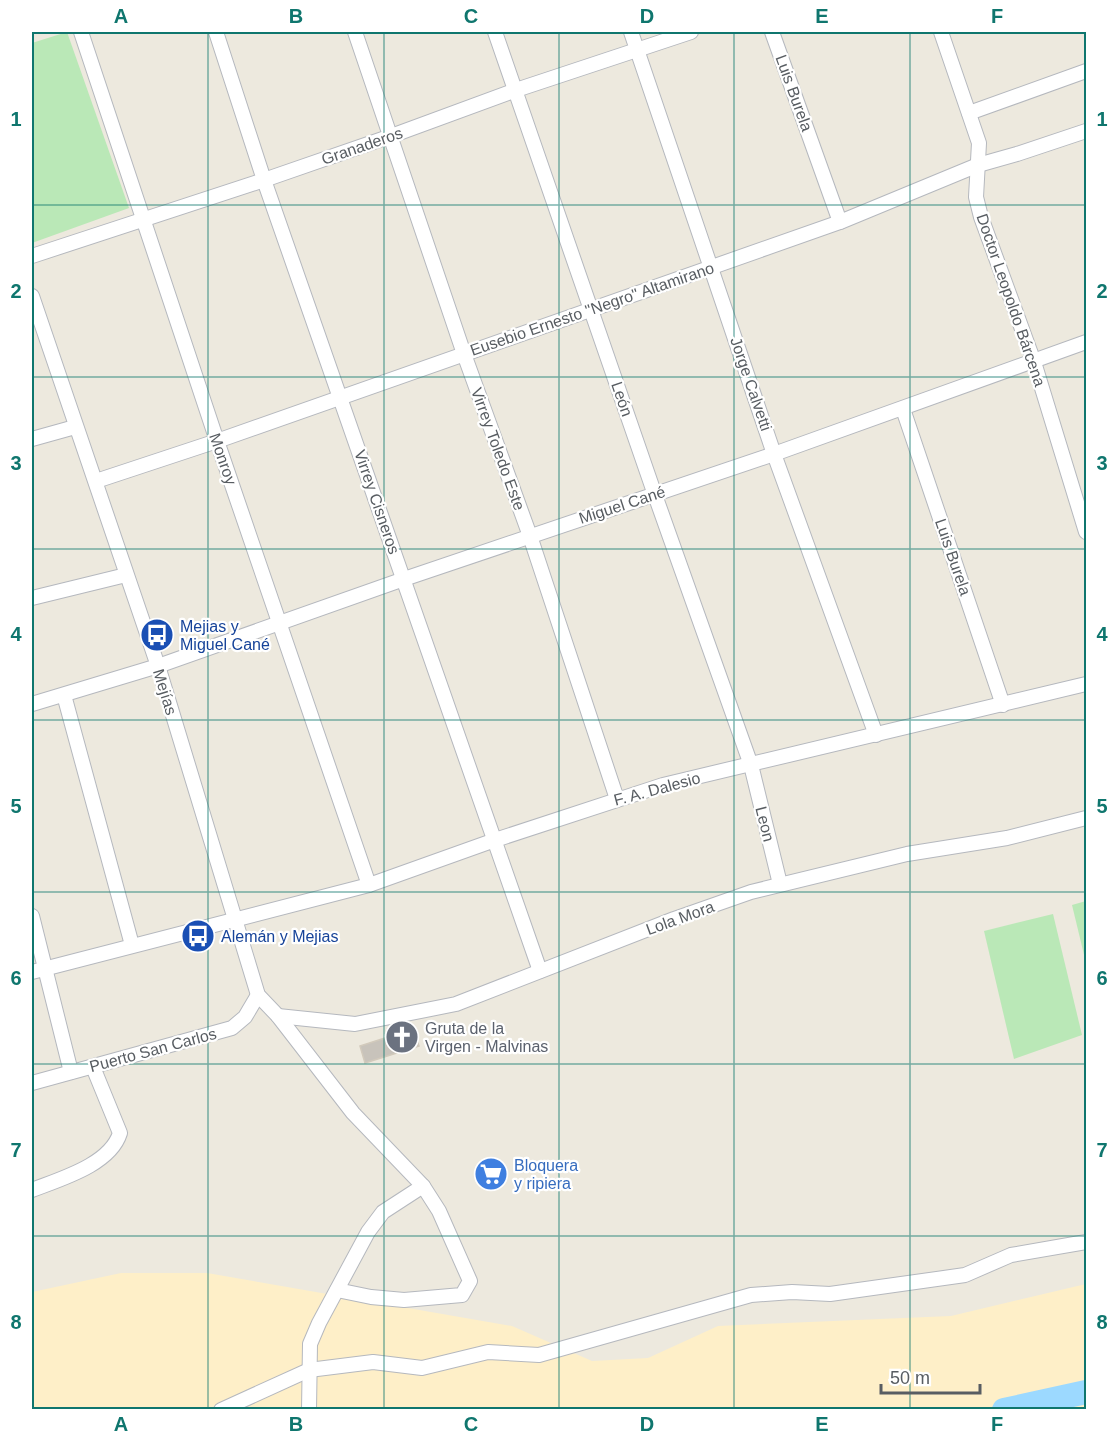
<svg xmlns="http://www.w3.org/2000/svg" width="1118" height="1441" font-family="Helvetica,sans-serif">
<rect width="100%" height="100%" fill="#ede9de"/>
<g fill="#bae8b7">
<polygon points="67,32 129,208 32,243 32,43"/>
<polygon points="1086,901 1086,963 1072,905"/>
<polygon points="1053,914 1082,1035 1014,1059 984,931"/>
</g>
<polygon fill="#feefc8" points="121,1273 207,1273 512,1326 592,1361 648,1358 718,1326 951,1316 1086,1284 1086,1409 32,1409 32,1292"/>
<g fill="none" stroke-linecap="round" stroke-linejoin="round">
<polyline stroke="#9cd9ff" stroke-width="24" points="1004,1410 1086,1392"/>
</g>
<polygon fill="#c8c3bb" stroke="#d2cabc" stroke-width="1.5" points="413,1029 419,1046 365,1063 360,1046"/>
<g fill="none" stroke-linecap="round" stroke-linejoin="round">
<defs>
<g id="street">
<polyline points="81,32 217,441 369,885"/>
<polyline points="216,32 264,180 540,971"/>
<polyline points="355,32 464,354 530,536 617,799"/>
<polyline points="495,32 655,495 751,765 780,884"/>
<polyline points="631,32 774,454 876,735"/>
<polyline points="772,32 840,222"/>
<polyline points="941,32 979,143 976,197 981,217 1034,362 1086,532"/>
<polyline points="969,113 1086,71"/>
<polyline points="32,256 264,180 391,136 516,90 691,32"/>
<polyline points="32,296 158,666 258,995 278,1016 353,1113 423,1186 439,1211 470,1281 462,1295 404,1300 371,1297 337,1290"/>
<polyline points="903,409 1003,705"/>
<polyline points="32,439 75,427"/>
<polyline points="96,481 217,441 840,222 978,165 1017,154 1086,131"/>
<polyline points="32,598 126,575"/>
<polyline points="64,695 132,945"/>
<polyline points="32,704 158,666 404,579 774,454 1086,342"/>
<polyline points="32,916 71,1072"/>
<polyline points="32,972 369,885 495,840 663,785 1086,684"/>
<polyline points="278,1016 355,1024 456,1004 674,919 751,892 907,854 1007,838 1086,818"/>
<polyline points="32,1083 232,1028 245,1017 258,995"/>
<path d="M32,1190C60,1179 110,1165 120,1133L93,1067"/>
<polyline points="221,1410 309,1370 373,1362 422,1368 488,1352 539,1355 751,1295 792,1292 830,1294 965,1275 1011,1255 1086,1242"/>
<polyline points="309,1410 310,1344 319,1323 368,1232 383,1212 423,1186"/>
</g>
</defs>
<use href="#street" stroke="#b5b8be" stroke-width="16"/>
<use href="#street" stroke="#fff" stroke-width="14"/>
</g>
<path fill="none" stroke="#0f766e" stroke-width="1.5" stroke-opacity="0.55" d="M208,32V1410M384,32V1410M559,32V1410M734,32V1410M910,32V1410M32,205H1086M32,377H1086M32,549H1086M32,720H1086M32,892H1086M32,1064H1086M32,1236H1086"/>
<defs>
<symbol id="bus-disc" viewBox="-11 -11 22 22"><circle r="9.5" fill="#1a4fb4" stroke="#fff"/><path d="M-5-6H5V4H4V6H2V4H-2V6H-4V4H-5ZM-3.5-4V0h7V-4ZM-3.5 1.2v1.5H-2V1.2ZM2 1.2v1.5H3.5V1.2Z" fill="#fff"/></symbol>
<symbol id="church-disc" viewBox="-11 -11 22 22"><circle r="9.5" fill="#6b7280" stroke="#fff"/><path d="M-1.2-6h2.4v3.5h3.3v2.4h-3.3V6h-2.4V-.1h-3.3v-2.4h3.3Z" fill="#fff"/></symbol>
<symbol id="supermarket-disc" viewBox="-11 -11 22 22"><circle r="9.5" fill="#3f7fe0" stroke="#fff"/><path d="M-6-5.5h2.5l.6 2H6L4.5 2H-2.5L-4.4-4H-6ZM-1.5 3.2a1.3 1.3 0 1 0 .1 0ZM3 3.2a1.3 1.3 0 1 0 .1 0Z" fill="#fff"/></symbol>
</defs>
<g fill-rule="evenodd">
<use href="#bus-disc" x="138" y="616" width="38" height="38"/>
<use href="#bus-disc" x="179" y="917" width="38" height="38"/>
<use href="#church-disc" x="383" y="1018" width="38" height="38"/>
<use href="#supermarket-disc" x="472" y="1155" width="38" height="38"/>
</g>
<g text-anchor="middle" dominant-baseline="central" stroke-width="4.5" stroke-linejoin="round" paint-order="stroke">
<g font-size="16" fill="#585d62" stroke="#fff">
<text transform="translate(794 93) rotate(70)">Luis Burela</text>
<text transform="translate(362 146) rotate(-19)">Granaderos</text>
<text transform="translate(1011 300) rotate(71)">Doctor Leopoldo Bárcena</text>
<text transform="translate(592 309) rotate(-19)">Eusebio Ernesto "Negro" Altamirano</text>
<text transform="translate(751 384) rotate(71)">Jorge Calvetti</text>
<text transform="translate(622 399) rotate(71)">León</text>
<text transform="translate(498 449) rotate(70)">Virrey Toledo Este</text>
<text transform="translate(223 459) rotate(71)">Monroy</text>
<text transform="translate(377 502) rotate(71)">Virrey Cisneros</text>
<text transform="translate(622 505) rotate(-18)">Miguel Cané</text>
<text transform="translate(953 557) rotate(71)">Luis Burela</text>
<text transform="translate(165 692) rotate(73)">Mejías</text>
<text transform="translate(657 789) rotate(-15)">F. A. Dalesio</text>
<text transform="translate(765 824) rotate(76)">Leon</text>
<text transform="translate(680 918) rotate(-20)">Lola Mora</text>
<text transform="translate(153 1050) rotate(-15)">Puerto San Carlos</text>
</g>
<g font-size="16" fill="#164399" stroke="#fff" text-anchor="start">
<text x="180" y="626">Mejias y<tspan x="180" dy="18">Miguel Cané</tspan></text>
<text x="221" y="936">Alemán y Mejias</text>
</g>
<g font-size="16" fill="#5b616d" stroke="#fff" text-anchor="start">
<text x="425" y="1028">Gruta de la<tspan x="425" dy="18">Virgen - Malvinas</tspan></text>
</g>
<g font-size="16" fill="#366cbe" stroke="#fff" text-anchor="start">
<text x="514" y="1165">Bloquera<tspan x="514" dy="18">y ripiera</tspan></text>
</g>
</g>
<rect width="1118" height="1441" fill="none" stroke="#ffffff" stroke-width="66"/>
<path d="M881 1384v9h99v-9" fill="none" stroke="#585d62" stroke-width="3"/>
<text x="890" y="1384" font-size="18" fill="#585d62" stroke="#ffffff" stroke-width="4.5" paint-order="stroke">50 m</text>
<rect x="33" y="33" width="1052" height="1375" fill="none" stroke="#0f766e" stroke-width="2"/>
<g font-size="20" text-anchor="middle" font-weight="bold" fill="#0f766e">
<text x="121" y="23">A</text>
<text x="296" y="23">B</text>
<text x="471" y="23">C</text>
<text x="647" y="23">D</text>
<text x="822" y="23">E</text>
<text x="997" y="23">F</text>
<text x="16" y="126">1</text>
<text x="1102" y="126">1</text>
<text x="16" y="298">2</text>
<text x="1102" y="298">2</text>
<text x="16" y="470">3</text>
<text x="1102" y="470">3</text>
<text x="16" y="641">4</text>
<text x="1102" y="641">4</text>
<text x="16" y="813">5</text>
<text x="1102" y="813">5</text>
<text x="16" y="985">6</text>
<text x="1102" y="985">6</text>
<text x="16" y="1157">7</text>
<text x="1102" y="1157">7</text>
<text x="16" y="1329">8</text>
<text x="1102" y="1329">8</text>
<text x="121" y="1431">A</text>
<text x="296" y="1431">B</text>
<text x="471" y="1431">C</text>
<text x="647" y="1431">D</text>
<text x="822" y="1431">E</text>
<text x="997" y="1431">F</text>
</g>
</svg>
